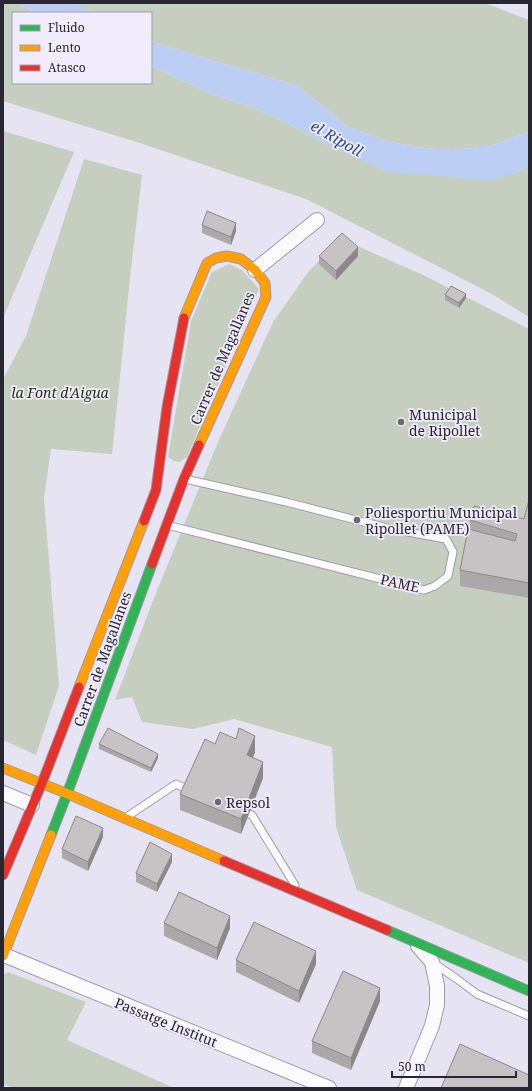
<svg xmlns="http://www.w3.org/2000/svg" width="532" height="1091" font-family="'Noto Serif',serif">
<rect width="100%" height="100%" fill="#e6e3f3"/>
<g fill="#c6cec0">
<polygon points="3,3 15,3 37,13 13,13 13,83 151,83 151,66 209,93 251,107 287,123 328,145 453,177 464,178 516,173 529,164 529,317 492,294 306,199 137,142 3,101"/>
<polygon points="76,3 485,3 529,20 529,132 490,146 453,150 424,148 390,142 348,127 298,86 158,44 151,40 151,13 96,13"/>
<polygon points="3,131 74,152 3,318"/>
<polygon points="84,159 142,175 131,269 112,454 51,449 44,498 59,686 36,755 3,740 3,379 26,336"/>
<polygon points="341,239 423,275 529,329 529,963 357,890 336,827 332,747 234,719 193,729 142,722 132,697 115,700 154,598 218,442 273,322 309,271"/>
<polygon points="229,264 242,270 259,289 187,457 180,462 174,461 168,457 191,321 212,272"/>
<polygon points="8,972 86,1002 67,1040 174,1088 14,1088 3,1084 3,976"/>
</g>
<g fill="#bbcdf2">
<polygon points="15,3 76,3 96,13 37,13"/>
<polygon points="151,40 158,44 298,86 348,127 390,142 424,148 453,150 490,146 529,132 529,164 516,173 496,179 486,181 453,177 387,172 328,145 287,123 251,107 209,93 151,66"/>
</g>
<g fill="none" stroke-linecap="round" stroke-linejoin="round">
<defs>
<g id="lane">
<polyline points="167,525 424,590 435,586 448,576 453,552 446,539 391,529 286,502 185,479"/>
<polyline points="249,814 252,815 295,885"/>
<polyline points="128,816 176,784 189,790"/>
<polyline points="432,962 457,979 477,994 529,1016"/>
</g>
<g id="street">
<polyline points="255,270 317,220"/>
<polyline points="3,793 32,805"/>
<polyline points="4,955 329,1088"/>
<polyline points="406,1088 432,1026 437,1005 437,986 432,962 418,946"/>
</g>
<g id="fast">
<polyline points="51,835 67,794 152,564"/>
<polyline points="387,930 529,991"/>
</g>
<g id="slow">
<polyline points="184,318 207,263 216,258 227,256 241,259 255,270 265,283 266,297 199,445"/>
<polyline points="79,687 144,521"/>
<polyline points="3,768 68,794 224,861"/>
<polyline points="3,956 51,835"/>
</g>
<g id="jam">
<polyline points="144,521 156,490 167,407 184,318"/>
<polyline points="152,564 184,479 199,445"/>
<polyline points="224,861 387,930"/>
<polyline points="3,875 42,783 79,687"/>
</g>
</defs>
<use href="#lane" stroke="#9e9ca8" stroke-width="9"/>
<use href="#street" stroke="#9e9ca8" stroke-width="16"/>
<use href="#fast" stroke="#9e9ca8" stroke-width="11"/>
<use href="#slow" stroke="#9e9ca8" stroke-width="11"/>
<use href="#jam" stroke="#9e9ca8" stroke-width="11"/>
<use href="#lane" stroke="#fbfbfd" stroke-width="7"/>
<use href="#street" stroke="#fbfbfd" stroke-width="14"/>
<use href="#fast" stroke="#30b455" stroke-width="9"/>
<use href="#slow" stroke="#ff9f0a" stroke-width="9"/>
<use href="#jam" stroke="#e5322d" stroke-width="9"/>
</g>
<g fill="#aba8a9">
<polygon points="202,225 236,231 231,245 202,233"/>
<polygon points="319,256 358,256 336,280 319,264"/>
<polygon points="445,295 466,298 459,308 445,300"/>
<polygon points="529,500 529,598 460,586 460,570 470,530 470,520 524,519"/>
<polygon points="99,744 158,758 151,772 99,749"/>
<polygon points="215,744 255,752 253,758 263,778 241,834 180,810 180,794"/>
<polygon points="103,837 88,871 62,858 62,849"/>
<polygon points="172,862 157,892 136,882 136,873"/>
<polygon points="164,923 230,928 217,960 164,936"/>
<polygon points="236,960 316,964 299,1003 236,972"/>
<polygon points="380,1001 351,1070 312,1053 312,1041"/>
</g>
<g fill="#8b888a">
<polygon points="236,223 236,231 231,245 231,237"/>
<polygon points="358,247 358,256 336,280 336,271"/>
<polygon points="466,294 466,298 459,308 459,303"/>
<polygon points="255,736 255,752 247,771 247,755"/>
<polygon points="158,754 158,758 151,772 151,768"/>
<polygon points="263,762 263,778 241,834 241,819"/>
<polygon points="103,828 103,837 88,871 88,862"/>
<polygon points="172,854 172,862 157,892 157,884"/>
<polygon points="230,916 230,928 217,960 217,948"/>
<polygon points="316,951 316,964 299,1003 299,991"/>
<polygon points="380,988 380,1001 351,1070 351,1058"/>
</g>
<g fill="#c7c3c5" stroke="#8b888a">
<polygon points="207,211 236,223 231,237 202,225"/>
<polygon points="342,233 358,247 336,271 319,256"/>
<polygon points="451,286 466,294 459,303 445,295"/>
<polygon points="529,500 529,583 460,570 468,529 515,541 517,534 470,520 474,506 524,519"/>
<polygon points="108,728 158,754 151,768 99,744"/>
<polygon points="239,728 255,736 247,755 263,762 241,819 180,794 205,739 215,744 220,732 236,739"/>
<polygon points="76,816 103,828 88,862 62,849"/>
<polygon points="150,842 172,854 157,884 136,873"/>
<polygon points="179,892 230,916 217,948 164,923"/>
<polygon points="254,922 316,951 299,991 236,960"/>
<polygon points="343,971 380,988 351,1058 312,1041"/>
<polygon points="460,1044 529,1075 529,1088 441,1088"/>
</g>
<g fill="#6a6875" stroke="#f0ecfe" stroke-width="1.5">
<circle cx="401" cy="422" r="4"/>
<circle cx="357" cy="520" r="4"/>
<circle cx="218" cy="802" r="4"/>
</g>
<g text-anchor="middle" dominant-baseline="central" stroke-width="3.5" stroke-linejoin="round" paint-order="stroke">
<g font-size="14" fill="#282631" stroke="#f0ecfe">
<text transform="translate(222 358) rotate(-67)">Carrer de Magallanes</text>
<text transform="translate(400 583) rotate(13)">PAME</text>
<text transform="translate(102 659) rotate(-70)">Carrer de Magallanes</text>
<text transform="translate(166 1022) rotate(22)">Passatge Institut</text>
</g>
<g font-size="14" font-style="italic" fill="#23310b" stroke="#f0ecfe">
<text x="60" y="392">la Font d'Aigua</text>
</g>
<g font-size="14" fill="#282631" stroke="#f0ecfe" text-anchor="start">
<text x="409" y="414">Municipal<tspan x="409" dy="16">de Ripollet</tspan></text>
<text x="365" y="512">Poliesportiu Municipal<tspan x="365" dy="16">Ripollet (PAME)</tspan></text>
<text x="226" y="802">Repsol</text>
</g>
<g font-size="15" font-style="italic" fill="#2a4983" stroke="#f0ecfe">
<text transform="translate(337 138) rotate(30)">el Ripoll</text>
</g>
</g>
<rect width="532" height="1091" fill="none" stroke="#282631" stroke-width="8"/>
<rect x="12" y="12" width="140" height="72" fill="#f0ecfe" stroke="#a09dac"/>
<rect x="20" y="25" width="20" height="6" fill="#30b455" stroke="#a09dac"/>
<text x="48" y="32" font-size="12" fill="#282631">Fluido</text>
<rect x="20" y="45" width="20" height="6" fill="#ff9f0a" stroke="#a09dac"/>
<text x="48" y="52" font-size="12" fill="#282631">Lento</text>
<rect x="20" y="65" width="20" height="6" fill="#e5322d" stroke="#a09dac"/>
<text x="48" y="72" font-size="12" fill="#282631">Atasco</text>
<path d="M392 1071v6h124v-6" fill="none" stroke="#282631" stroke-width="2"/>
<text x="398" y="1071" font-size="12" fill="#282631" stroke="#f0ecfe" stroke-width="3" paint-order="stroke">50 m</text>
</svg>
